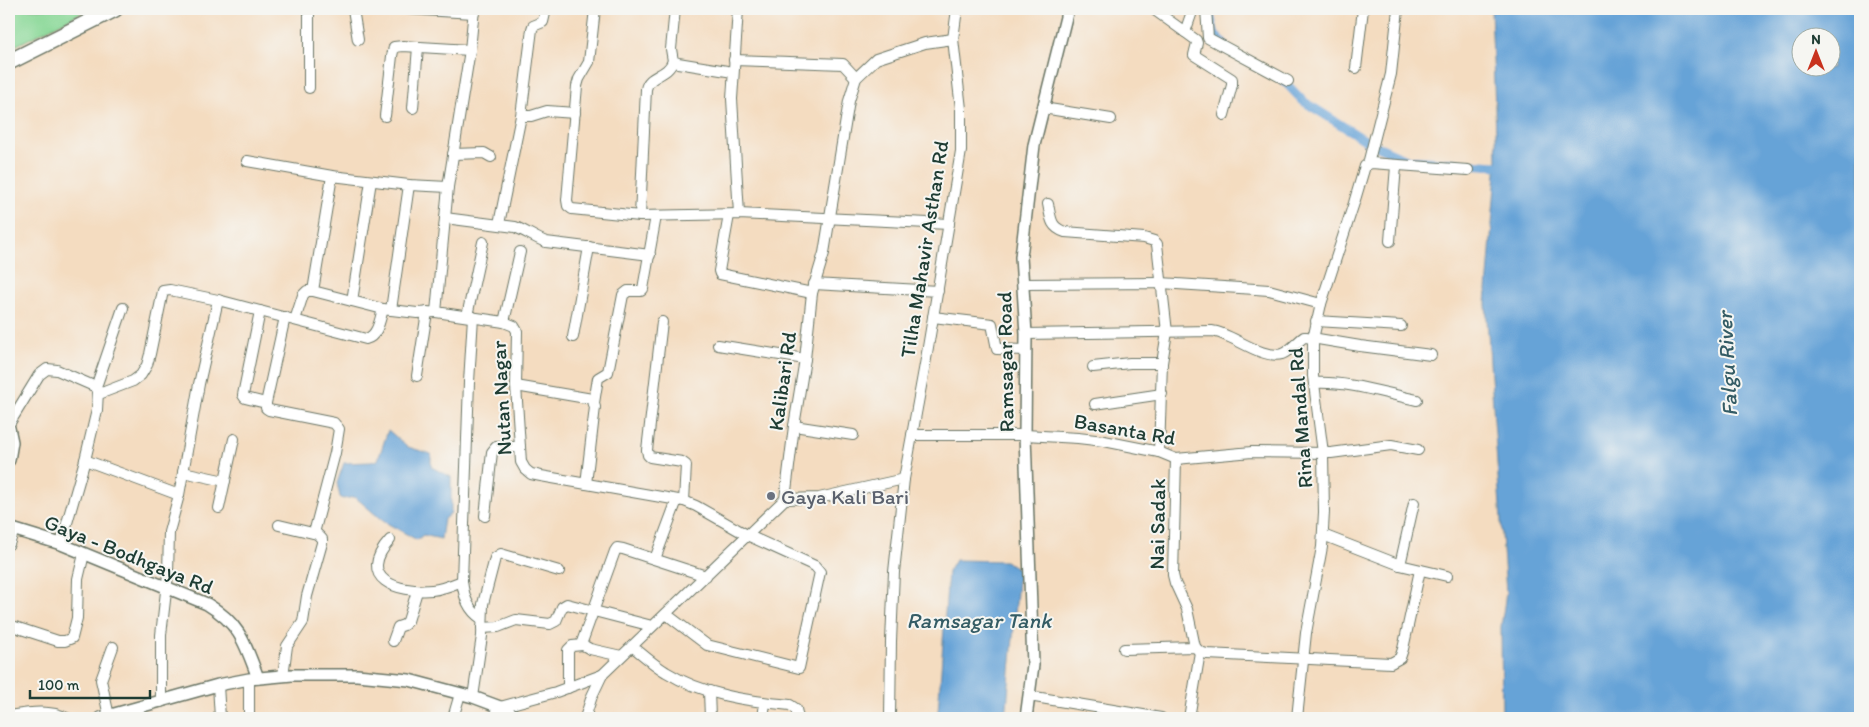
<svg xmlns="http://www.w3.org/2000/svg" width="1869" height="727" font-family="Itim,sans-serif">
<rect width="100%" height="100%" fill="#f6f6f2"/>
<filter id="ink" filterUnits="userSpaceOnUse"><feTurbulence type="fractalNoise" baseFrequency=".02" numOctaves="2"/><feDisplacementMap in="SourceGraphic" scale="10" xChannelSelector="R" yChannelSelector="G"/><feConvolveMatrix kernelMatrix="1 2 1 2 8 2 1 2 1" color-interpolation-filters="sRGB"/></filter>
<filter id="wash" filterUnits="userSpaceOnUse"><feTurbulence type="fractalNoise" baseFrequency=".0096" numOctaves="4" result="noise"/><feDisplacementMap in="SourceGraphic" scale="20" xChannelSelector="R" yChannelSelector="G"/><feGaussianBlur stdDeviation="1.12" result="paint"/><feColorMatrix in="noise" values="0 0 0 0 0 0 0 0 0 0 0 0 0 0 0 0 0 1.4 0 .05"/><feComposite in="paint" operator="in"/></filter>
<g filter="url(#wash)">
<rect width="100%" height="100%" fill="#f4dcc0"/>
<polygon fill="#89d897" stroke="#548a66" points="9,9 89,9 9,49"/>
<g fill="#66a3d7" stroke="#427086" fill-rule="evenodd">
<path d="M1491,9H1860V718H1502L1501,627L1506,593L1486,304L1497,159ZM1802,38H1832V68H1802Z"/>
<polygon points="388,430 408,447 431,454 431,467 451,477 451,513 444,519 441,539 423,535 417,540 383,521 355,497 343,499 340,497 337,483 344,463 371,462 378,460"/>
<polygon points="955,560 1005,561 1019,569 1006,718 943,718 938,712 948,572"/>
</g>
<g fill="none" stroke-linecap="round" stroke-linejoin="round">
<g stroke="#66a3d7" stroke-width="9">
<polyline points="1209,11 1215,35 1224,44"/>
<polyline points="1282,79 1303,101 1368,142 1409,160 1497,166"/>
</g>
</g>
</g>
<g filter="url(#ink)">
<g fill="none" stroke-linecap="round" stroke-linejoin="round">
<defs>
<g id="minor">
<polyline points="309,9 309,88"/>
<polyline points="353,9 358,40"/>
<polyline points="406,9 474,13"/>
<polyline points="474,9 470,50 448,187 436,312 504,322 514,326 517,331 516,386 521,462 525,469 531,474 541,476 684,501 696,506 747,535 815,566 820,572 799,668 707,645 666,614"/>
<path d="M595,9L589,62L579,79L577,86L567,200L568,206L572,209L640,216L646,89C649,74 667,77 673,61"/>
<polyline points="675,9 671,49 673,61 678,63 733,72"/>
<polyline points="738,9 732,99 739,214"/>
<polyline points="1153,9 1196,40 1197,43 1194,55 1232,79 1232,85 1224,115"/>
<polyline points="1206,9 1208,38 1288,81"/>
<polyline points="1185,32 1193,9"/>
<polyline points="734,60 843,64 856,78"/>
<polyline points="1356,68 1363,9"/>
<polyline points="413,108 418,47"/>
<polyline points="1043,108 1111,119"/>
<polyline points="385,116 392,56 394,47 403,46 470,50"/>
<polyline points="521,116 531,116 547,111 575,113"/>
<polyline points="453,154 484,153 491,157"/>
<polyline points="247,161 332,176"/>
<polyline points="1368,164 1391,74 1398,9"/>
<path d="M1048,204C1051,218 1050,227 1065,232L1144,238L1154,241L1157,244L1167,332L1162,363L1159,452"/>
<polyline points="729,215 719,271 720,274 812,293"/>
<polyline points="640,216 739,214 949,224"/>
<path d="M445,218L515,227C526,231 535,238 546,242L650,255"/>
<polyline points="499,224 521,116 532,29 533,26 543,22 546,9"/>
<polyline points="1390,241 1396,166"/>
<polyline points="814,284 938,291"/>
<polyline points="1023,284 1161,283 1255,289 1269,290 1321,304"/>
<polyline points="352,301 371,181"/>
<polyline points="383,309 313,291 332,176 409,185 448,187"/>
<polyline points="391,310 409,185"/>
<polyline points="260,311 243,395 245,398 266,403 266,408 269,410 334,423 339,429 335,453 314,533"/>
<polyline points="467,316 483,242"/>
<path d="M473,317L469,382L462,581C464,597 468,610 482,619"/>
<polyline points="933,317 992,324 997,349 1026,350"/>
<polyline points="295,320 303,295 307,291 313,291"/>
<polyline points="1316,321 1401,326"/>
<polyline points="504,322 520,252"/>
<polyline points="662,322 647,450 648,455 650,457 682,462 686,465 684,501"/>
<path d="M1026,334L1212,331C1231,333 1262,360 1282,354C1290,351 1297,342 1304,337H1306L1360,346L1431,355"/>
<polyline points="573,337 589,247"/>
<polyline points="718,345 805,359"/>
<polyline points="1093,367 1130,363 1162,363"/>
<polyline points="417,376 427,312"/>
<path d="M1314,383C1348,381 1383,393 1417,400"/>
<polyline points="516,386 592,399 595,407 586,484"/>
<polyline points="96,387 123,308"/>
<polyline points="99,394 133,381 141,375 147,365 150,354 163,291 170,290 218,300"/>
<polyline points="266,403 285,317"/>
<polyline points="594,403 598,378 608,372 623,295 628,291 641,291 643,289 656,216"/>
<polyline points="1095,404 1162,394"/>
<polyline points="9,424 39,375 47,369 57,370 96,387 98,391 97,410 85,460 179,495"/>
<polyline points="794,426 853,435"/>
<polyline points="912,435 1025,435 1078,438 1104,441 1159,452 1176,459 1252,452 1331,453 1391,445 1418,450"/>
<polyline points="1176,459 1173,575 1175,583 1187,609 1195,647"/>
<polyline points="183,472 225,481"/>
<polyline points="785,499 819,498 904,479"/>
<polyline points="219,508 234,439"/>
<polyline points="485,516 492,452 496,447 520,447"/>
<polyline points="279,525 317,534 322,539 322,543 307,596 303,622 287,646 283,676"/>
<polyline points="1323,535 1400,565 1447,576"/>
<path d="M390,540C355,579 398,593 432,590C443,589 452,585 462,581"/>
<polyline points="9,544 14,530"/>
<polyline points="61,544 85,460"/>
<polyline points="655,559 677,500"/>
<polyline points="1400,565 1414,503"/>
<polyline points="9,625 58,641 65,641 72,638 77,618 78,579 84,554"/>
<polyline points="482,628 498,627 516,620 550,624 556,621 562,607 567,604 652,626"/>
<polyline points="393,641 398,627 404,625 408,621 417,591"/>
<path d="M632,646C643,655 654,665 666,672C703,695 748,701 790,705L796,709L798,718"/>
<polyline points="1124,649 1195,647 1200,652 1207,654 1391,663 1400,658 1403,649 1420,570"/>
<polyline points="621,656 590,649 583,645 582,642 615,551 617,548 623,549 706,576"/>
<polyline points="249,679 249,718"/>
<polyline points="218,685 220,718"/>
<polyline points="568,688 568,650 572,646 583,645"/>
<polyline points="709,691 710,718"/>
<polyline points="1029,696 1161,718"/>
<polyline points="473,697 482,636 483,604 495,558 501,554 559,571"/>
<path d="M161,702V635L168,574L169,532L179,495L199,384L218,300L366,339C378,336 380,319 383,309L417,313L436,312"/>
<path d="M9,716C28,713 49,709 67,718"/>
<polyline points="109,716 101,680 113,647"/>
<polyline points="453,718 460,694"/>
<polyline points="492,718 500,707 556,692 602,675"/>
<polyline points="585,718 592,696 602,675 785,499 794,426 805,359 812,293 824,253 849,101 856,78 876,59 925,43 953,39"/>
<polyline points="763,718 765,703"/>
<polyline points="890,718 891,641 894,572 904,479 926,359 961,151 961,109 953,39 957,9"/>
<polyline points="1189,718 1200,652"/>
<polyline points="1297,718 1306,633 1322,547 1324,512 1323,453 1313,376 1313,339 1321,304 1354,203 1365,166 1371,163 1468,170"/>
</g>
<g id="tertiary">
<polyline points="9,428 12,442 9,460"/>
<path d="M9,528L61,544L207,604C240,624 245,643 258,678"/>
<polyline points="100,718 218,685 249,679 292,675 357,675 409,680 473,697 500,707 518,718"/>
<polyline points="1026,718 1033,665 1025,435 1026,334 1021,257 1034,145 1068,9"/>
</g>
<polyline id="primary" points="9,62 115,9"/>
</defs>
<use href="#minor" stroke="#6a7565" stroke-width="12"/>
<use href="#tertiary" stroke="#6a7565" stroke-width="14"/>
<use href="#primary" stroke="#6a7565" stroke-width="18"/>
<use href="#minor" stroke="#fff" stroke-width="10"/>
<use href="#tertiary" stroke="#fff" stroke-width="11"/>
<use href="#primary" stroke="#fff" stroke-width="15"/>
</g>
</g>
<circle fill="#6b7280" stroke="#f6f6f2" stroke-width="2" cx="771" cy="496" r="5"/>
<g text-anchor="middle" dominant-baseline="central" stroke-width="4" stroke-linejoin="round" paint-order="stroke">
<g font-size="21" fill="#1f3d34" stroke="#f6f6f2">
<text transform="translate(924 249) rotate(-81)">Tilha Mahavir Asthan Rd</text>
<text transform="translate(1005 362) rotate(-91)">Ramsagar Road</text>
<text transform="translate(782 381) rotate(-82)">Kalibari Rd</text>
<text transform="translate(501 398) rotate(-93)">Nutan Nagar</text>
<text transform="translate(1300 418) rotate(-94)">Rina Mandal Rd</text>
<text transform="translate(1125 429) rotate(10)">Basanta Rd</text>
<text transform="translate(1157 524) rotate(-89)">Nai Sadak</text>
<text transform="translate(129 554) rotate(22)">Gaya - Bodhgaya Rd</text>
</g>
<g font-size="21" fill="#5b616d" stroke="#f6f6f2" text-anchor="start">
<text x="781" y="496">Gaya Kali Bari</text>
</g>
<g font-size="22" font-style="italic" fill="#345c65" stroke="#f6f6f2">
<text transform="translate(1727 364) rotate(-93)">Falgu River</text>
<text x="979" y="620">Ramsagar Tank</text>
</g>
</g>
<rect width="1869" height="727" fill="none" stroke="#f6f6f2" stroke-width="30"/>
<g transform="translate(1816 52)"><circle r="24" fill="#f6f6f2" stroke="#a0aca6"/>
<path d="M0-4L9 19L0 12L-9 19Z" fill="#c8321e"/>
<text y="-8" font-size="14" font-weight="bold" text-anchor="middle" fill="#1f3d34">N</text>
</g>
<path d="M30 690v8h120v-8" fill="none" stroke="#1f3d34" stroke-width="2.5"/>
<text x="38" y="690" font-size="15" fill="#1f3d34" stroke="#f6f6f2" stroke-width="4" paint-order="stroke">100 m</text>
</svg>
